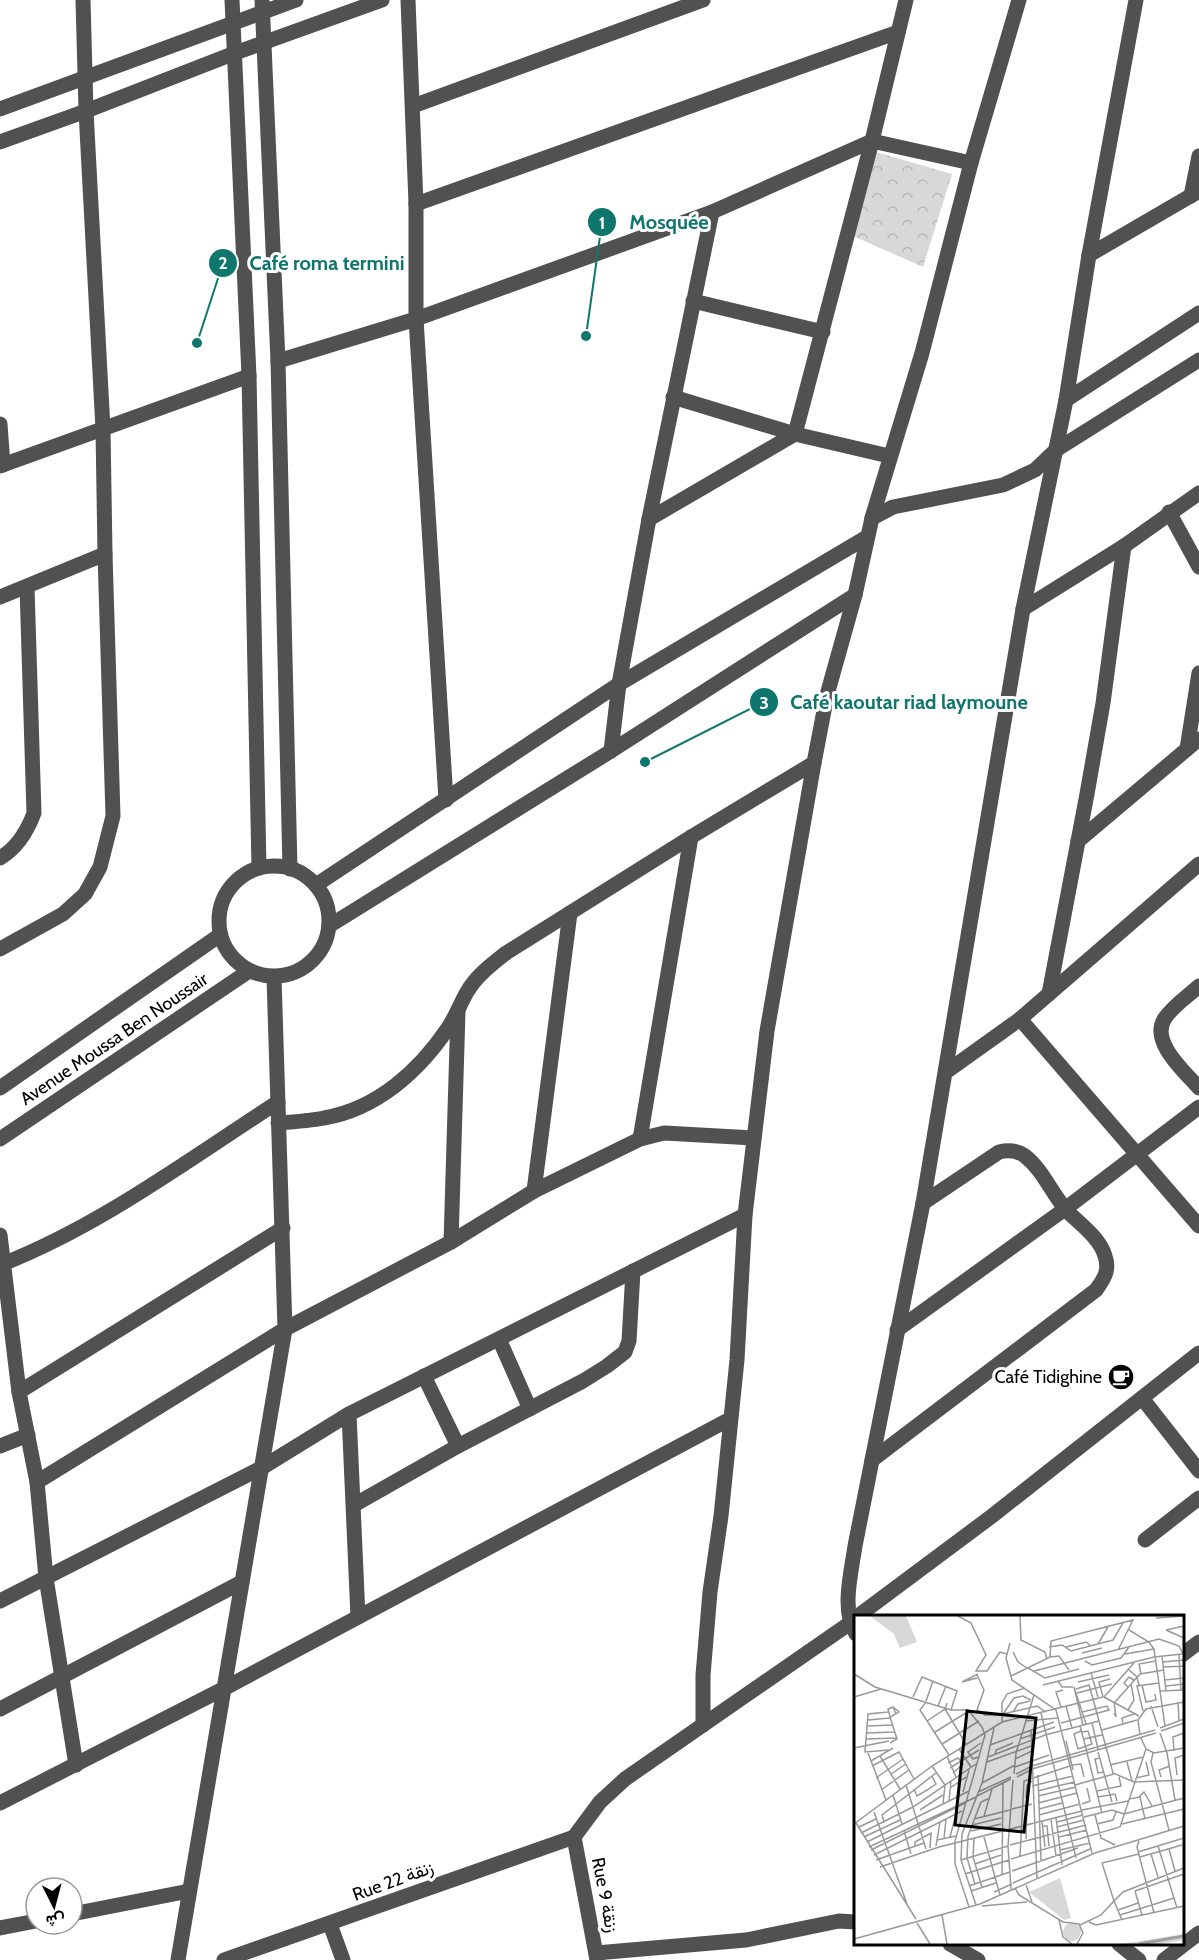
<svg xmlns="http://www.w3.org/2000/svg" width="1199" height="1960" font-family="Cabin,Vazirmatn,sans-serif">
<defs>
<pattern id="park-crowns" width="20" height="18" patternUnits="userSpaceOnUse" patternTransform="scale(1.5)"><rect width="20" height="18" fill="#d8d8d8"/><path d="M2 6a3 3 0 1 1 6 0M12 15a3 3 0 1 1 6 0" fill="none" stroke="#b8b8b8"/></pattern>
</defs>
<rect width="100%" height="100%" fill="#fff"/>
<polygon fill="url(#park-crowns)" points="876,152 952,174 923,267 853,236"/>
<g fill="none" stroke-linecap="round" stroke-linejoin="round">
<g stroke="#515151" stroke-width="15">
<polyline points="232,0 249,376 259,868"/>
<polyline points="262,0 278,361 290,869"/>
<polyline points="408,0 416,204 416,319 446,800"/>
<polyline points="413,106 703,0"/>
<polyline points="0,109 296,0"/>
<polyline points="0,142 86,111 235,53 382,0"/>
<polyline points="1191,196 1199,156"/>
<polyline points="416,204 898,32"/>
<polyline points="1089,255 1199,191"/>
<polyline points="693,301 823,332"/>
<polyline points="278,361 416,319 712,212 872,141 971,163"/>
<polyline points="673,397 795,434 889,456"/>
<polyline points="1066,400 1199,313"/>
<polyline points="0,424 3,465"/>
<polyline points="0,466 249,376"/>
<polyline points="1169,512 1199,567"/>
<polyline points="872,518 893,507 1003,485 1035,470 1056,450 1199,360"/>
<polyline points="649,519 795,434 872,141 906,0"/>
<polyline points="0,597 105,554"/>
<polyline points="1023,609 1124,546 1199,493"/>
<polyline points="1187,749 1199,673"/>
<polyline points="611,751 619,684 649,519 712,212"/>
<polyline points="1078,841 1199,739"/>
<path d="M0,858C17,848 27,832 34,813L27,587"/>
<circle cx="274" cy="921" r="55"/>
<polyline points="316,885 619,684 867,537"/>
<polyline points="329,926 611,751 855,595"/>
<polyline points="0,949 63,914 85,894 100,867 113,816 105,554 103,429 86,111 83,0"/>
<path d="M1199,986C1188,996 1173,1006 1165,1018C1149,1041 1185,1072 1199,1088"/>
<polyline points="1049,994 1087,794 1103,703 1124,546"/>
<polyline points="1020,1019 1199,1226"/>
<polyline points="946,1072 1020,1019 1199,864"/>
<polyline points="0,1088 220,935"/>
<path d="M278,1123C293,1122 309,1121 324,1118C377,1109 419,1071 448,1028C456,1016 460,1004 467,992C476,976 492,964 506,953L691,837L814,763"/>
<polyline points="0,1139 249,971"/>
<polyline points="640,1139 691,837"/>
<polyline points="534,1191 570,913"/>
<polyline points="0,1235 19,1392 37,1482 46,1578 76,1765"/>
<polyline points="451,1242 458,1012"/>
<path d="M0,1265C100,1226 188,1160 278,1102"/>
<polyline points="897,1330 1065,1209 1199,1107"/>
<polyline points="499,1339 530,1409"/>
<polyline points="424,1376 458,1446"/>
<polyline points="19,1392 283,1228"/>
<polyline points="1142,1398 1199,1471"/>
<polyline points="349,1414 358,1617"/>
<polyline points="0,1446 28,1435"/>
<path d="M872,1460L1096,1290C1104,1279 1110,1270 1105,1256C1100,1238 1080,1224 1067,1211C1052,1194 1043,1170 1025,1156C1017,1150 1008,1150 999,1152L923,1203"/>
<polyline points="37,1482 285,1329 451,1242 534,1191 640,1139 664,1133 754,1138"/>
<polyline points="354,1505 458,1446 583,1381 607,1366 625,1352 629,1341 633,1271"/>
<polyline points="1145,1540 1199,1498"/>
<polyline points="0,1601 263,1467 349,1414 745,1215"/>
<polyline points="858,1616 992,1516 1199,1353"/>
<path d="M856,1634C841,1610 851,1574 855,1546L923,1203L1023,609L1066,400L1089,255L1136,0"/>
<polyline points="1182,1655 1199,1642"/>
<polyline points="0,1709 242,1582"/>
<polyline points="703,1725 703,1675 710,1592 721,1516 737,1360 745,1215 767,1031 814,763 827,695 855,595 872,518 922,353 971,163 1019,0"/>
<polyline points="0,1803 225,1688 730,1419"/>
<polyline points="574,1837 600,1802 625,1779 856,1619"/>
<polyline points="574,1837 597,1960"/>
<polyline points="72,1914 189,1891"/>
<polyline points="330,1924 343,1960"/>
<polyline points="0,1928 36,1921"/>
<polyline points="950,1944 978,1960"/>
<polyline points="1119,1944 1139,1960"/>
<polyline points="596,1953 746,1940 839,1921 856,1922"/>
<polyline points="178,1960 285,1329 274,977"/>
<polyline points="224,1960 574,1837"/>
<polyline points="1164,1960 1199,1933"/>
</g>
</g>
<defs>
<symbol id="cafe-disc" viewBox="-11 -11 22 22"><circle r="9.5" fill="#000" stroke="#fff"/><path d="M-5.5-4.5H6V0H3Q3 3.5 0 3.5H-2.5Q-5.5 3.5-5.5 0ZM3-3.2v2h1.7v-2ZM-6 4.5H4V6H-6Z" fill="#fff"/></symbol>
</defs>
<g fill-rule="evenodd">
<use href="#cafe-disc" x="1106" y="1362" width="30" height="30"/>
</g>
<g text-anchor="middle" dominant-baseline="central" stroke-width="6" stroke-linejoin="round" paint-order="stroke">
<g font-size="18" fill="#000" stroke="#fff">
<text transform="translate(114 1039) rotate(-34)">Avenue Moussa Ben Noussair</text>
<text transform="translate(393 1881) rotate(-20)">Rue 22 زنقة</text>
<text transform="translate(605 1895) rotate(79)">Rue 9 زنقة</text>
</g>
<g font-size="18" fill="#000" stroke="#fff" text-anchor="end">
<text x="1102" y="1377">Café Tidighine</text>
</g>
</g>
<g transform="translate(854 1615)">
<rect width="330" height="330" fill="#fff"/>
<path d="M209 317a9 9 0 1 1 18 0a9 9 0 1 1-18 0Z" fill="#d8d8d8"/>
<path d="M16,1H52L63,27L46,33L40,19ZM330,319V325L307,329H267Z" fill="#d8d8d8"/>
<path d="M206,263L217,303L210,305L175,277Z" fill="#d8d8d8"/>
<path fill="none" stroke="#9f9f9f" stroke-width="3" d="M285,329L330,321"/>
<path fill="none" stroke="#999" stroke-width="1.5" d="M104,1L117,8L132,40L122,56H133L146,37L153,39M166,1L167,25L191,37L193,44M302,3L330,1M275,15L295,27L300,34L311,111M312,15L330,23M312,15L330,11M156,28L152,43L158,65L202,95L238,238M244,29L254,12M195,32L208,30L217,36L259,25L269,8M212,32L232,27L237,31M159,37L164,47L173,53M228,38L248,33M271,39L300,34M325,40L327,75M308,41L312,76M196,42L205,41L215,55M231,46L238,50L267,43L275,32M309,47L330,45M310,52L330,51M174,53L191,63L225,54M274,54L283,62L285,71M180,56L305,24L325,31L329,39M237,58L244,82M0,59L21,72L97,95H114L128,112L131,120L101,226V249L115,292M287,59L285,49L302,46M123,60L130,75L123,95L131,100H148M157,61L196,42L197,26L279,5L264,35M123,63L108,67L124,59M311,65L330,63M204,66L208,72H219M224,67L255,60M189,70L300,42L328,39M288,70L292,87L302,85L301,79M312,71L330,69M274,72L270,68L275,62L280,65M222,74L235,70L239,84M306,76L330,75M223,78L258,69M0,82L27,74M59,82L68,62L103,76L97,95M249,82L245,67L256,64M250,82L280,48M250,82L285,101M239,84L259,158L280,167L330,165M72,86L79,66M72,87L66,95L95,140M260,87L262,102L260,98M261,87L286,59L310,55M324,87L325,106M84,91L92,71M212,91L218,113M297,91L304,112M207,92L202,77L209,75M91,94L112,129M274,95L280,85L277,69M289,96L283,71L305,68M34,97L14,99L11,137L35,135M159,97L164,89L176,86M187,98L222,243M149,99L183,91L192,97M149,99L160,83L169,81L177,85M36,102L34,94L39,92L42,99M14,105L36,103M73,106L91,94L93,88M171,106L204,103M148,107V88L153,79L171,73M207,108L255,95L253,91L228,97M238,108L244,134M269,109L268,103L280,99M229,110L220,72L232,109M13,111L38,110M226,111L233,137M306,113L330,104M177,114L183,264M248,115L283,105M227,116L220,119L224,134L238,129L234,116L228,117M307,116L330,108M81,117L115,96M12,118L40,117M306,118L313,138L321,185M286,120L284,105L292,94L330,87M287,123L292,134L300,138L330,133M12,124L42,123M166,124L201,112M230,124L248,120M212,126L219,155M36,128L43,124L36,102L45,97L39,92M88,129L125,106M136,130L200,107M0,133L35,126M105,134L117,152M320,136L319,122L330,118M244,137L258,187M14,138L32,185M233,138L248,198M299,138L297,147L315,215M141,140L142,135L159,128M26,141L46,174M93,141L102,162M124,142L119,144L114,137L127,128M134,142L191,120L245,106M246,143L241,144L244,158L250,157M161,144L178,136M17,146L39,133M133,147L177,131M273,147L278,166M94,148L104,143L109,149L99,158M218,150L227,149L230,162M256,150L289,142M18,151L45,137L60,164M78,151L91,170L89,189M161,152L195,140M96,153L125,135M37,159L52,149M160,159L162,138L180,80M162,159L178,151L301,115M184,160L187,246M323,160L321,143L330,140M163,162L178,154L302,118M307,162L305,155L316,151M22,163L49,144M282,163L295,160L292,147M128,168L161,150M52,170L72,234M221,170L260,159M178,171L219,161M203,171L221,167M96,173L112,162M60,174L63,181L73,175L82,169L78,161M27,175L55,155M184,176L203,171M243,176L267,171L265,162M109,177L115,155M124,177L157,162M39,180L48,209M123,181L157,164M184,181L222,172M244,182L261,179L263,186M285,182L290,177L298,191M172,183L173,170L178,166M275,184L286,182L291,204M95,186L97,166M184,188L223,178M228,189L236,186L233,173M158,194L178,189M185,194L208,188M66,195L89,180M228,195L274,186M20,197L53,289M185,200L226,189M241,200L247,223L261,230M130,201L138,174M230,202L258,195L270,199L330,183M202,203L208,250M120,204L156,195M197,205L202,241M30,207L28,200L82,158M188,207L191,232M203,207L229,200M2,208L62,304M0,209L78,151L148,107L249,82M243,209L259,205L262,197M268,209L330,194M118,210L147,203M189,211H193L195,231M5,212L22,204M203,212L230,205M50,216L57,239M117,216L147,209M7,218L59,192L122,149M10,222L46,205M96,222L102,199M130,222L146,280M205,222L233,215M90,224L92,204M120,224L119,242L128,272M172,224L173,190M83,225L102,221M285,226L283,232L300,298M13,227L115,176M156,230L232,210M61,231V227L77,218L76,233M82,231L86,207M304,231L323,293M15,232L122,182M315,234L321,256M17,235L111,188M206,235L236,228M284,237L330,223M241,238L330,211M297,239L304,262M20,240L108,196M166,241L170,166L216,151M286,242L328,230M157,244L266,212L292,134M22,245L70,228M107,245L154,231M248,248L285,239M121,249L147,240M26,252L85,232L228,196M158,256L224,233M111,259L155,245M148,260L149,168M159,268L236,234M121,269L113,243L114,221L127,187L136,183M172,270L178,287M115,271L156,257M161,273L165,280L209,307L225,309L229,318L223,329M157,274L154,231L159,165M117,276L142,268M281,276L330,259M281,276L288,300M140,277L158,269M122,290L107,245L108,219L128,168L140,113M128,291L173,287M264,295L284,288M88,300L93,329M266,300L320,283M205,305L209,322L218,329M268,305L260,286L269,277L330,253M235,307L242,310L330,291M63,308L76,329M226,310L247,300L260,286L248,248M0,324L126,289L241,238"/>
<path fill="#000" fill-opacity="0.15" stroke="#000" stroke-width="3" d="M113,96L182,103L170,217L101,210Z"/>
<rect width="330" height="330" fill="none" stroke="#000" stroke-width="3"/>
</g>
<path fill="none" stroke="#0f766e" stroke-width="2" d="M586 336L602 222M197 343L223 263M645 762L764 702"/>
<g fill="#0f766e" stroke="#fff" stroke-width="2">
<circle cx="586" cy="336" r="6"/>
<circle cx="197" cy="343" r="6"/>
<circle cx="645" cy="762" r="6"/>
<circle cx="602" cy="222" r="15"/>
<circle cx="223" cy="263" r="15"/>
<circle cx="764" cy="702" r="15"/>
</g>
<g font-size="18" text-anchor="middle" font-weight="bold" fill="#fff">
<text x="602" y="229">1</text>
<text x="223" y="269">2</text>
<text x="764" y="709">3</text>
</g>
<g font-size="20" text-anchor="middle" font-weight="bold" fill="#0f766e" stroke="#fff" stroke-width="6" stroke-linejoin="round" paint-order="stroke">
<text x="669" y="229">Mosquée</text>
<text x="327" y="270">Café roma termini</text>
<text x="909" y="709">Café kaoutar riad laymoune</text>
</g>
<g transform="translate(54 1906) rotate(174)"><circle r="28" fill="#ffffff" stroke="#999999" stroke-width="1.5"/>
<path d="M0-4.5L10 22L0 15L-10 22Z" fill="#000000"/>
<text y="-9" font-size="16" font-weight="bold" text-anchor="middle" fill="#000000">ش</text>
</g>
</svg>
